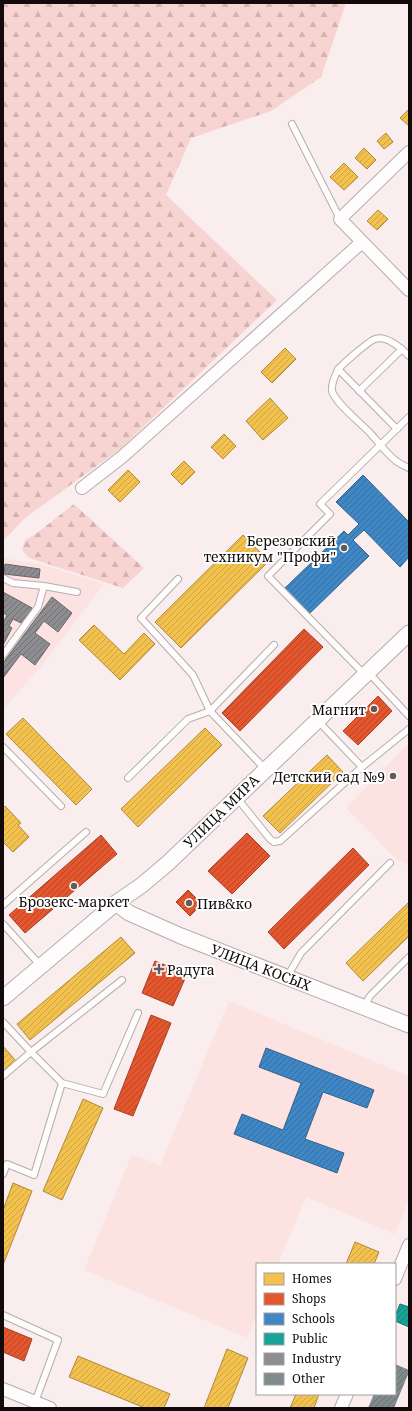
<svg xmlns="http://www.w3.org/2000/svg" width="412" height="1411" font-family="'Noto Serif',serif">
<defs>
<pattern id="forest-firs" width="22" height="20" patternUnits="userSpaceOnUse"><rect width="22" height="20" fill="#f7d3d1"/><path d="M5 1l3.5 6h-7zM16 11l3.5 6h-7z" fill="#d3b4b2"/></pattern>
<pattern id="homes-hatch" width="6" height="6" patternUnits="userSpaceOnUse"><rect width="6" height="6" fill="#f2c14e"/><path d="M-1 1l2-2M0 6l6-6M5 7l2-2" fill="none" stroke="#cfa443"/></pattern>
<pattern id="shops-hatch" width="6" height="6" patternUnits="userSpaceOnUse"><rect width="6" height="6" fill="#e4572e"/><path d="M-1 1l2-2M0 6l6-6M5 7l2-2" fill="none" stroke="#b84625"/></pattern>
<pattern id="schools-hatch" width="6" height="6" patternUnits="userSpaceOnUse"><rect width="6" height="6" fill="#3f88c5"/><path d="M-1 1l2-2M0 6l6-6M5 7l2-2" fill="none" stroke="#346d9e"/></pattern>
<pattern id="public-hatch" width="6" height="6" patternUnits="userSpaceOnUse"><rect width="6" height="6" fill="#17a398"/><path d="M-1 1l2-2M0 6l6-6M5 7l2-2" fill="none" stroke="#14837a"/></pattern>
<pattern id="industry-hatch" width="6" height="6" patternUnits="userSpaceOnUse"><rect width="6" height="6" fill="#8d8d92"/><path d="M-1 1l2-2M0 6l6-6M5 7l2-2" fill="none" stroke="#727175"/></pattern>
<pattern id="building-hatch" width="6" height="6" patternUnits="userSpaceOnUse"><rect width="6" height="6" fill="#818b8d"/><path d="M-1 1l2-2M0 6l6-6M5 7l2-2" fill="none" stroke="#687071"/></pattern>
</defs>
<rect width="100%" height="100%" fill="#f9eded"/>
<g fill="#fce3e2">
<polygon points="3,558 39,564 104,584 39,669 3,709"/>
<polygon points="409,743 409,865 398,861 346,808"/>
<polygon points="229,1001 409,1076 409,1200 395,1234 306,1197 278,1264 257,1264 257,1315 247,1338 84,1270 132,1154 160,1165"/>
</g>
<g fill="url(#forest-firs)">
<polygon points="3,3 346,3 321,77 271,111 191,138 166,195 277,300 119,450 26,517 3,541"/>
<polygon points="74,504 144,568 123,588 29,558 22,550 25,540 37,533"/>
</g>
<g fill="url(#homes-hatch)" stroke="#af8a3a">
<polygon points="409,109 409,126 400,118"/>
<polygon points="386,133 393,142 384,149 377,141"/>
<polygon points="364,148 376,160 367,169 355,158"/>
<polygon points="344,163 358,177 344,190 330,177"/>
<polygon points="378,210 388,219 377,230 367,221"/>
<polygon points="285,348 296,359 272,383 261,372"/>
<polygon points="270,398 288,418 263,440 246,421"/>
<polygon points="224,434 236,446 223,459 211,447"/>
<polygon points="184,461 195,472 182,485 171,474"/>
<polygon points="128,470 140,482 120,502 108,490"/>
<polygon points="243,535 269,561 181,648 155,622"/>
<polygon points="94,625 124,654 144,633 155,644 120,680 79,640"/>
<polygon points="23,718 92,789 76,805 6,734"/>
<polygon points="205,728 222,745 138,827 121,809"/>
<polygon points="327,755 343,772 280,833 263,816"/>
<polygon points="5,806 21,823 18,825 29,837 13,852 3,842 3,808"/>
<polygon points="409,902 409,936 363,981 346,963"/>
<polygon points="121,937 135,953 30,1040 17,1024"/>
<polygon points="3,1046 16,1061 3,1071"/>
<polygon points="83,1099 103,1108 62,1200 43,1191"/>
<polygon points="13,1183 32,1191 3,1265 3,1210"/>
<polygon points="355,1242 379,1252 374,1264 346,1264"/>
<polygon points="227,1349 248,1358 228,1408 204,1408"/>
<polygon points="78,1356 170,1394 164,1408 145,1408 69,1377"/>
<polygon points="296,1394 319,1394 314,1408 290,1408"/>
</g>
<g fill="url(#shops-hatch)" stroke="#a54024">
<polygon points="304,629 323,647 240,731 222,713"/>
<polygon points="378,696 392,711 358,745 343,731"/>
<polygon points="247,833 270,856 232,894 208,871"/>
<polygon points="101,835 117,854 25,933 9,915"/>
<polygon points="353,848 369,865 284,949 268,932"/>
<polygon points="188,890 202,904 190,916 176,902"/>
<polygon points="155,961 187,974 173,1006 142,993"/>
<polygon points="151,1015 171,1023 133,1116 114,1109"/>
<polygon points="3,1327 32,1339 24,1361 3,1352"/>
</g>
<g fill="url(#schools-hatch)" stroke="#32628d">
<polygon points="363,475 409,522 409,557 400,567 364,530 353,540 369,556 309,614 284,589 344,531 348,535 359,524 336,502"/>
<polygon points="266,1048 374,1090 367,1108 323,1092 305,1139 344,1153 337,1173 234,1134 242,1114 283,1130 301,1083 259,1067"/>
</g>
<polygon fill="url(#public-hatch)" stroke="#16756e" points="400,1304 409,1307 409,1327 395,1321 395,1316"/>
<g fill="url(#industry-hatch)" stroke="#68666a">
<polygon points="5,564 40,569 39,578 4,574"/>
<polygon points="3,592 32,608 23,624 13,619 9,626 12,628 3,645 3,623 7,615 3,613"/>
<polygon points="52,597 72,613 58,632 44,621 35,633 50,644 35,665 21,654 3,678 3,663"/>
</g>
<polygon fill="url(#building-hatch)" points="395,1364 409,1370 409,1372 394,1408 368,1408 374,1394 395,1394"/>
<g fill="none" stroke-linecap="round" stroke-linejoin="round">
<defs>
<g id="service">
<polyline points="292,124 340,219"/>
<path d="M409,356C401,348 387,335 375,339C369,341 341,365 338,370C335,375 331,385 332,391C336,404 361,423 371,434C379,443 386,453 396,461C400,464 404,466 409,468"/>
<polyline points="338,369 397,429"/>
<polyline points="359,391 402,349"/>
<polyline points="3,578 13,583 44,586 77,592"/>
<polyline points="178,579 141,618 193,675 210,711 265,769"/>
<polyline points="3,655 38,607 44,586"/>
<polyline points="368,672 409,716"/>
<polyline points="365,675 268,576 330,514 320,504 409,417"/>
<polyline points="3,747 61,806"/>
<polyline points="362,767 409,729"/>
<polyline points="128,778 188,719 210,711 274,645"/>
<polyline points="237,798 270,839 274,842 280,841 362,767 318,721"/>
<polyline points="3,905 86,832"/>
<polyline points="3,924 41,966"/>
<polyline points="287,977 301,953 390,863"/>
<polyline points="122,980 31,1052 62,1083 103,1094 138,1013"/>
<polyline points="364,1007 370,996 409,957"/>
<polyline points="3,1022 31,1052 3,1076"/>
<polyline points="3,1174 7,1164 34,1175 62,1083"/>
<polyline points="3,1315 58,1340 35,1402"/>
</g>
<g id="minor">
<polyline points="409,152 340,219 409,290"/>
<polyline points="82,488 122,457 362,242"/>
<polyline points="395,1279 409,1245"/>
<polyline points="3,1389 50,1408"/>
<polyline points="341,1408 347,1394"/>
</g>
<g id="tertiary">
<polyline points="116,903 129,913 181,936 409,1025"/>
<polyline points="3,998 116,903 142,885 168,863 409,633"/>
</g>
</defs>
<use href="#service" stroke="#b7adad" stroke-width="8"/>
<use href="#minor" stroke="#b7adad" stroke-width="14"/>
<use href="#tertiary" stroke="#b7adad" stroke-width="17"/>
<use href="#service" stroke="#fefcfc" stroke-width="6"/>
<use href="#minor" stroke="#fefcfc" stroke-width="12"/>
<use href="#tertiary" stroke="#fefcfc" stroke-width="15"/>
</g>
<g fill="#645a5a" stroke="#fff" stroke-width="1.5">
<circle cx="344" cy="548" r="4"/>
<circle cx="374" cy="709" r="4"/>
<circle cx="393" cy="776" r="4"/>
<circle cx="74" cy="886" r="4"/>
<circle cx="189" cy="903" r="4"/>
<path d="M157 963h4v4h4v4h-4v4h-4v-4h-4v-4h4z"/>
</g>
<g text-anchor="middle" dominant-baseline="central" stroke-width="4" stroke-linejoin="round" paint-order="stroke">
<g font-size="14" fill="#130b0b" stroke="#fff" text-anchor="end">
<text x="336" y="540">Березовский<tspan x="336" dy="16">техникум "Профи"</tspan></text>
<text x="366" y="709">Магнит</text>
<text x="385" y="776">Детский сад №9</text>
<text x="74" y="901" text-anchor="middle">Брозекс-маркет</text>
<text x="197" y="903" text-anchor="start">Пив&amp;ко</text>
<text x="167" y="969" text-anchor="start">Радуга</text>
</g>
<g font-size="14" fill="#130b0b" stroke="#fff">
<text transform="translate(221 811) rotate(-44)">УЛИЦА МИРА</text>
<text transform="translate(261 967) rotate(21)">УЛИЦА КОСЫХ</text>
</g>
</g>
<rect width="412" height="1411" fill="none" stroke="#130b0b" stroke-width="8"/>
<rect x="256" y="1263" width="140" height="132" fill="#ffffff" stroke="#a19d9d"/>
<rect x="264" y="1273" width="20" height="12" fill="#f2c14e" stroke="#a19d9d"/>
<text x="292" y="1283" font-size="12" fill="#130b0b">Homes</text>
<rect x="264" y="1293" width="20" height="12" fill="#e4572e" stroke="#a19d9d"/>
<text x="292" y="1303" font-size="12" fill="#130b0b">Shops</text>
<rect x="264" y="1313" width="20" height="12" fill="#3f88c5" stroke="#a19d9d"/>
<text x="292" y="1323" font-size="12" fill="#130b0b">Schools</text>
<rect x="264" y="1333" width="20" height="12" fill="#17a398" stroke="#a19d9d"/>
<text x="292" y="1343" font-size="12" fill="#130b0b">Public</text>
<rect x="264" y="1353" width="20" height="12" fill="#8d8d92" stroke="#a19d9d"/>
<text x="292" y="1363" font-size="12" fill="#130b0b">Industry</text>
<rect x="264" y="1373" width="20" height="12" fill="#818b8d" stroke="#a19d9d"/>
<text x="292" y="1383" font-size="12" fill="#130b0b">Other</text>
</svg>
